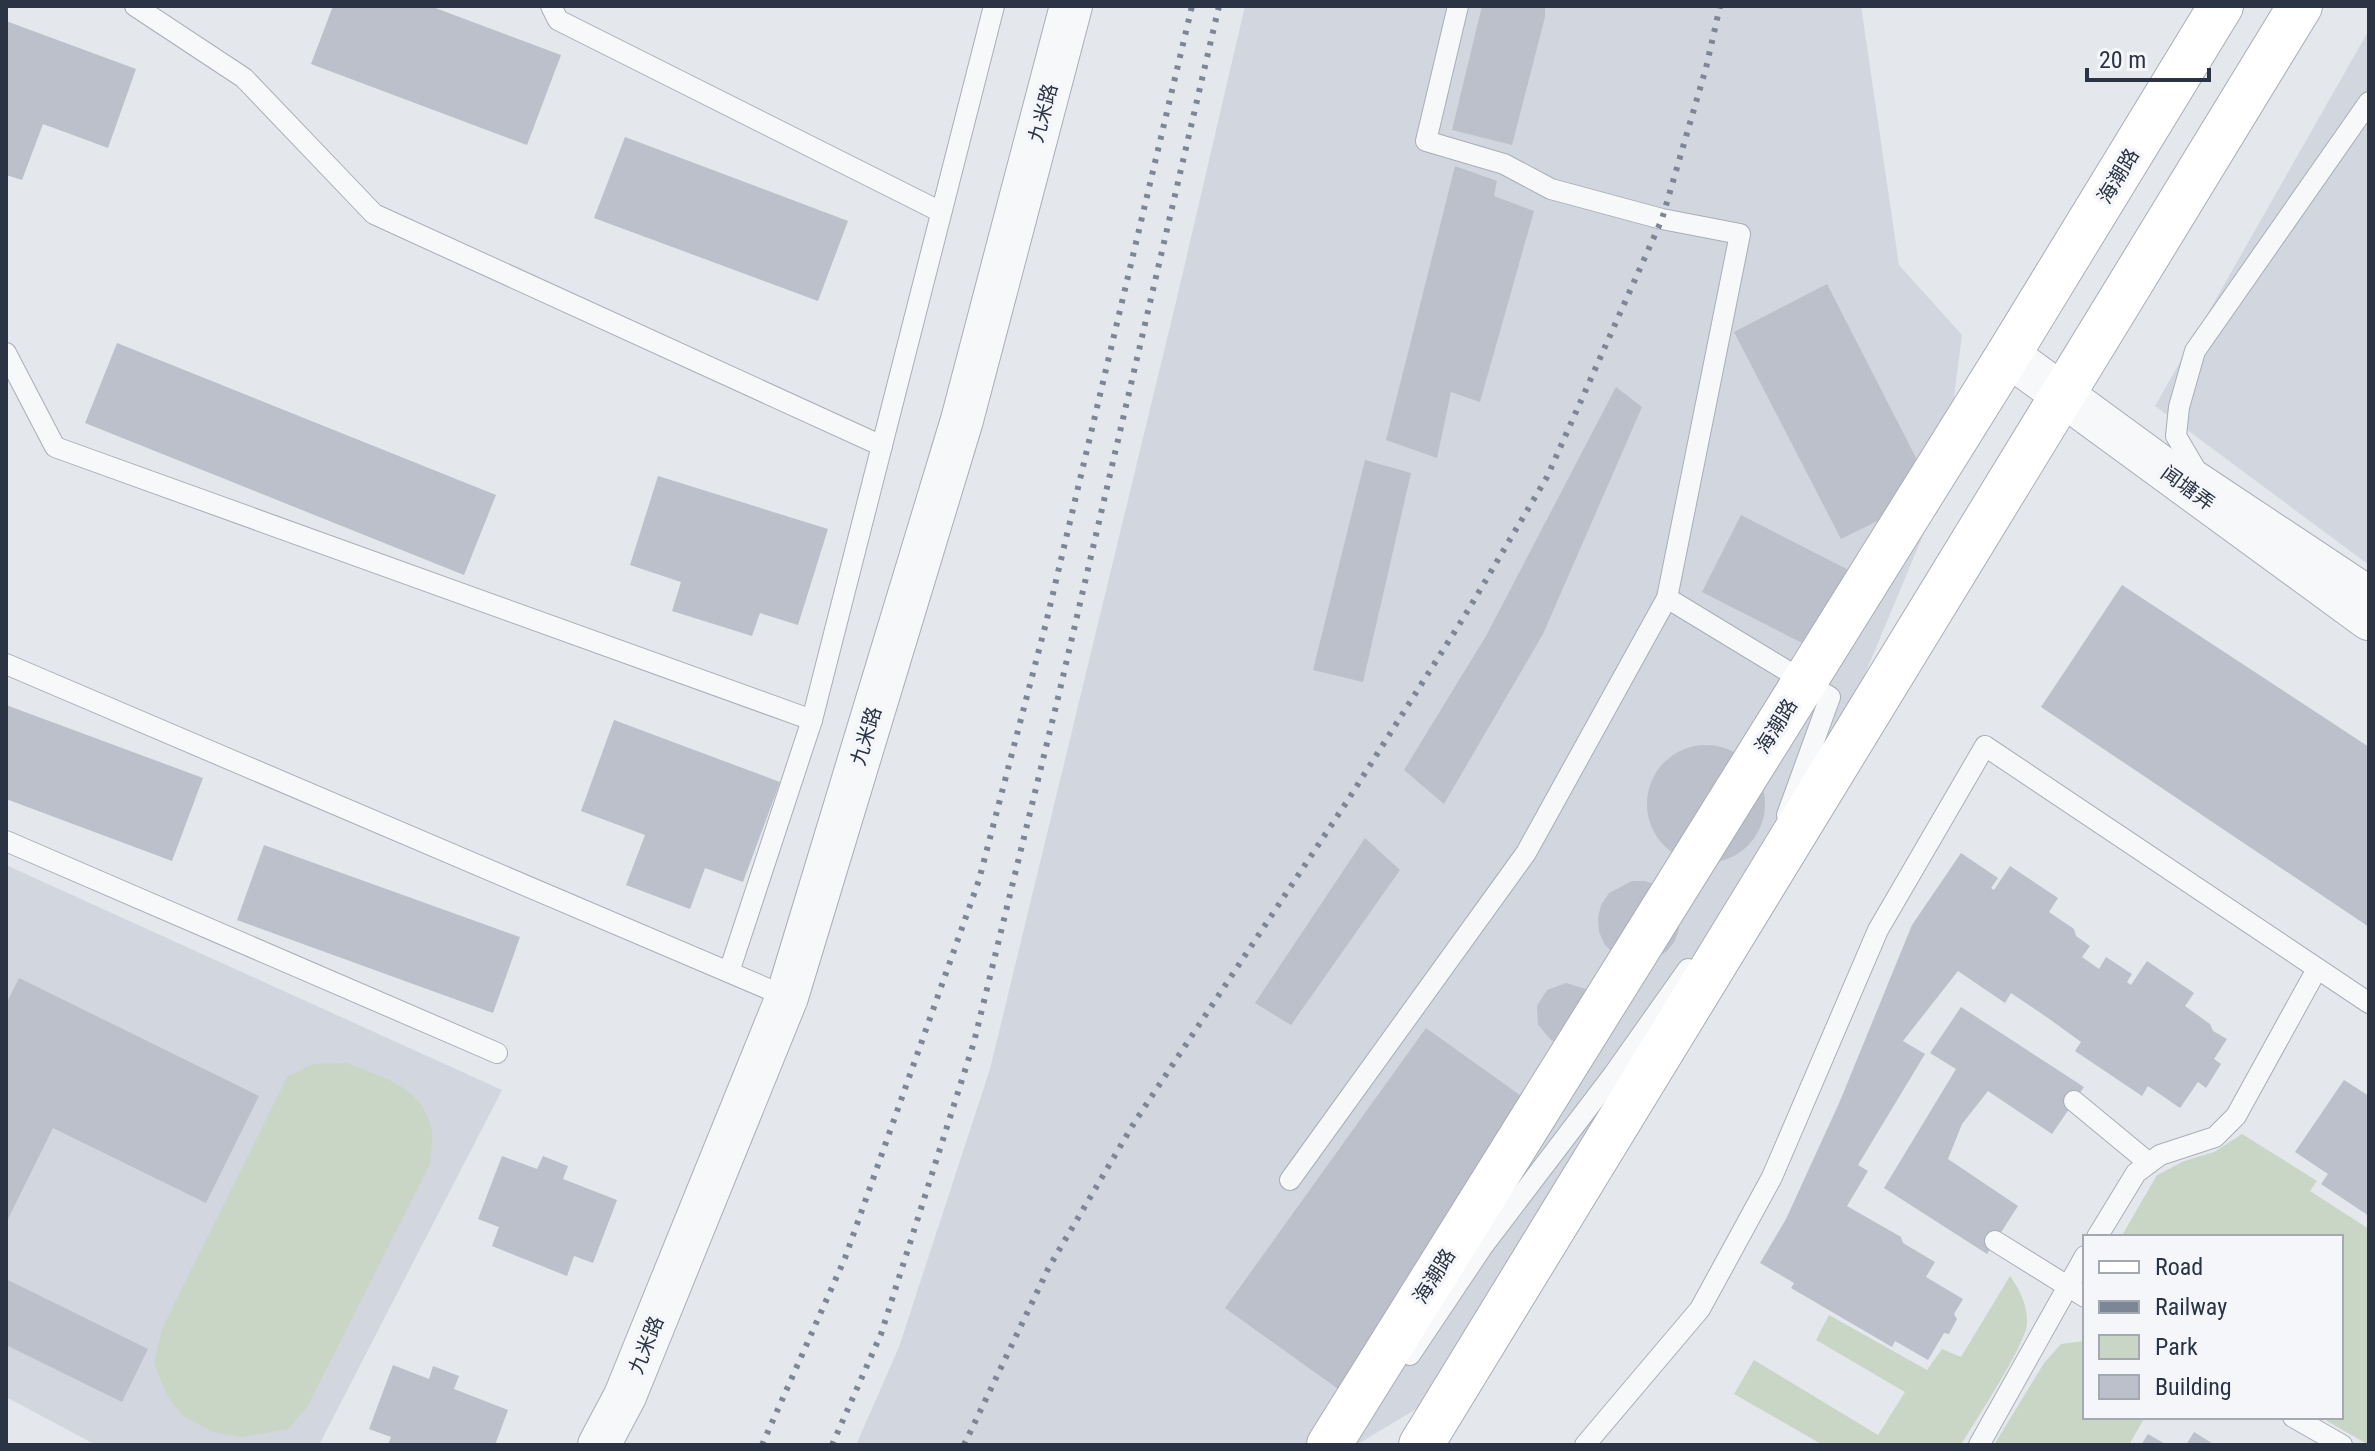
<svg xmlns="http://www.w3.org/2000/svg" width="2375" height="1451" font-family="'Roboto Condensed','Noto Sans SC',sans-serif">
<rect width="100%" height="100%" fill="#e4e7ec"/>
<g fill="#d2d6de">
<polygon points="1245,6 1861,6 1899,265 1962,335 1942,490 1775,889 1473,1375 1356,1445 856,1445 899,1347 990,1069 1176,302"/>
<polygon points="2369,30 2369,565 2155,406"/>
<polygon points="6,865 502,1090 319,1445 96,1445 6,1397"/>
</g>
<g fill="#c9d6c5">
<path d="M346,1063C382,1077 423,1086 432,1131C433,1141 430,1154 430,1164L308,1406L288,1429L241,1437L213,1432L183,1416L167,1396L154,1363L162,1329L287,1077L313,1064Z"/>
<polygon points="2242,1134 2317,1181 2310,1191 2369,1229 2369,1445 2327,1421 2329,1417 2341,1417 2341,1237 2121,1237 2157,1175 2184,1161 2214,1152"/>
<path d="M2010,1276C2019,1288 2028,1306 2027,1323C2026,1345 1975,1421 1961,1445H1823L1734,1394L1754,1360L1878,1435L1905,1392L1816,1340L1829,1315L1927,1370L1942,1349L1961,1357Z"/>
<polygon points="2085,1341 2085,1417 2145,1417 2129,1445 1994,1445 2044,1363 2061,1344"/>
</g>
<g fill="#bbc0ca">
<polygon points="333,6 430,6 561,55 527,145 311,64"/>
<polygon points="1482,6 1545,6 1545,17 1512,145 1452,130"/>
<polygon points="6,21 136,69 108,148 43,124 22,180 6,175"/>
<polygon points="625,137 848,221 818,301 594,218"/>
<polygon points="1455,166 1497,181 1494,196 1534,211 1480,402 1451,392 1437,458 1386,440"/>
<polygon points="1827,284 1934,493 1841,539 1734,332"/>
<polygon points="117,343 496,495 464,575 85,423"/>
<polygon points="1616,387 1642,407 1543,634 1444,804 1404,770 1486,636"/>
<polygon points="1365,460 1411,473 1363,682 1313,670"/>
<polygon points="658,476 828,529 798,625 760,613 752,636 672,611 681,582 630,565"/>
<polygon points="1741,515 1880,586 1841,663 1702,592"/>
<polygon points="2122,585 2369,747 2369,927 2041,707"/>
<polygon points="6,705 203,778 172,861 6,799"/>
<polygon points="614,720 780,782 743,882 705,868 690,909 626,885 645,835 581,811"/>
<circle cx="1706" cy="804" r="59"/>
<polygon points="1365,838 1400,870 1291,1025 1255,1003"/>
<polygon points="264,845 520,937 493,1013 237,920"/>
<polygon points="1961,853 1998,878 1991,888 1994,890 2010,866 2058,898 2049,912 2074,929 2076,936 2090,946 2082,957 2099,969 2106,957 2132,974 2127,982 2131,985 2147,961 2194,993 2185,1006 2210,1024 2213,1031 2227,1039 2214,1059 2221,1064 2206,1088 2198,1082 2180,1108 2148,1086 2142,1096 2075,1051 2081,1042 2048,1018 2011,993 2005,1003 1958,971 1903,1041 1925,1054 1858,1165 1868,1171 1847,1206 1901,1237 1903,1243 1935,1262 1926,1277 1963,1299 1954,1314 1957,1319 1949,1334 1944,1333 1928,1360 1895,1341 1892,1347 1791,1288 1794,1283 1760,1263 1786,1219 1840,1101 1912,925"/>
<polygon points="1632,881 1645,881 1657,885 1679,915 1679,929 1675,941 1667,951 1655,959 1615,955 1605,945 1599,932 1598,918 1601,905 1609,893"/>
<polygon points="19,978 259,1096 206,1203 53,1128 6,1223 6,1004"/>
<polygon points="1566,983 1586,989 1593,997 1561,1044 1551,1040 1538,1025 1537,1006 1547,990"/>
<polygon points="1961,1007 2084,1087 2052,1134 1988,1091 1962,1124 1948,1159 2018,1206 1987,1254 1884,1188 1956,1069 1930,1053"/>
<polygon points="1426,1028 1542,1111 1341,1391 1225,1308"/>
<polygon points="2344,1080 2369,1096 2369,1216 2321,1184 2328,1174 2295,1152"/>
<polygon points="502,1156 537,1169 543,1156 568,1166 563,1179 617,1200 593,1263 574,1256 567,1276 492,1246 499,1227 478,1219"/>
<polygon points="6,1279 148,1349 122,1402 6,1345"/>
<polygon points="393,1365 429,1379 433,1366 459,1376 454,1389 508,1410 495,1445 388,1445 391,1437 369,1429"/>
<polygon points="2194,1432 2215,1445 2186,1445"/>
<polygon points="2148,1434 2167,1445 2141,1445"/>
</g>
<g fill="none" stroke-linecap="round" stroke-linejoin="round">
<defs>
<g id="lane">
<polyline points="135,6 244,78 374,214 882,446"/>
<polyline points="551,6 558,20 941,212"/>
<polyline points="2369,102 2195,351 2179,407 2176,436 2196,470 2369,585"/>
<polyline points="6,353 55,447 812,720"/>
<polyline points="1667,598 1830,697 1787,815"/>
<polyline points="6,664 787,997"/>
<polyline points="6,841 497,1053"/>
<polyline points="729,972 812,720 994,6"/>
<polyline points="2074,1101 2149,1163"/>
<polyline points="1290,1180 1526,853 1667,598 1740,234 1662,219 1551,189 1504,164 1426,141 1458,6"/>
<polyline points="2097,1237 2136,1173 2160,1155 2215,1137 2236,1116 2317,969"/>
<polyline points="1995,1241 2085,1297"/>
<polyline points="1410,1355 1483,1246 1613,1075 1688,969"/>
<polyline points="2293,1417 2342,1445"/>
<polyline points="1585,1445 1700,1309 1772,1177 1878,930 1985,746 2369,1003"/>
<polyline points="1979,1445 2085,1256"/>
</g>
<g id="street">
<polyline points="2008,355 2369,619"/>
<polyline points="599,1445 625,1396 787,997 962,420 1071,6"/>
</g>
<g id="secondary">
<polyline points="1329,1445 2008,355 2221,6"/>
<polyline points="1421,1445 2300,6"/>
</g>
</defs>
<use href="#lane" stroke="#a9aeb7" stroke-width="22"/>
<use href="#street" stroke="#a9aeb7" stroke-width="44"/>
<use href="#secondary" stroke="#a9aeb7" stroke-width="46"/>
<use href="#lane" stroke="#f7f8fa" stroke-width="20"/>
<use href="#street" stroke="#f7f8fa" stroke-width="42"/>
<use href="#secondary" stroke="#fff" stroke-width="44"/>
<g stroke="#7d8696" stroke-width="6" stroke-dasharray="4 8" stroke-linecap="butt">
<polyline points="762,1445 845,1258 979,880 1046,623 1192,6"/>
<polyline points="832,1445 881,1334 974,1042 1058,698 1219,6"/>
<polyline points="964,1445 1049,1267 1134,1123 1346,803 1464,617 1547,477 1662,219 1706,68 1720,6"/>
</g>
</g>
<g text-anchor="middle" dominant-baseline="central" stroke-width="7" stroke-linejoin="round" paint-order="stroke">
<g font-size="20" fill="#2b3445" stroke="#f4f6f9">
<text transform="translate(1043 113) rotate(-75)">九米路</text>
<text transform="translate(2118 176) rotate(-59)">海潮路</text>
<text transform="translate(2188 488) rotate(36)">闻塘弄</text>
<text transform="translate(1776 726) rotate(-58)">海潮路</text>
<text transform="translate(866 736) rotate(-73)">九米路</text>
<text transform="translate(1434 1276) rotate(-58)">海潮路</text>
<text transform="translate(646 1345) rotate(-68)">九米路</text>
</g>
</g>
<rect width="2375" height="1451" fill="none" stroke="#2b3445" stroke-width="16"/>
<rect x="2083" y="1235" width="260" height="184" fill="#f4f6f9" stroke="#a4a8b1" stroke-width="2"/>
<rect x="2099" y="1261" width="40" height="12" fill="#ffffff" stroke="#a4a8b1" stroke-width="2"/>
<text x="2155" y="1275" font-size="24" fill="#2b3445">Road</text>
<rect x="2099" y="1301" width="40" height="12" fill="#7d8696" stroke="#a4a8b1" stroke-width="2"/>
<text x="2155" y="1315" font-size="24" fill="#2b3445">Railway</text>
<rect x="2099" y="1335" width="40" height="24" fill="#c9d6c5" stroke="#a4a8b1" stroke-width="2"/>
<text x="2155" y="1355" font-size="24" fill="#2b3445">Park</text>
<rect x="2099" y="1375" width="40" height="24" fill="#bbc0ca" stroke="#a4a8b1" stroke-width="2"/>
<text x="2155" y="1395" font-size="24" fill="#2b3445">Building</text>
<path d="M2087 68v12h122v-12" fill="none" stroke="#2b3445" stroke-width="4"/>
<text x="2099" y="68" font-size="24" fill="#2b3445" stroke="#f4f6f9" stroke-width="6" paint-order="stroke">20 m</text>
</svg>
